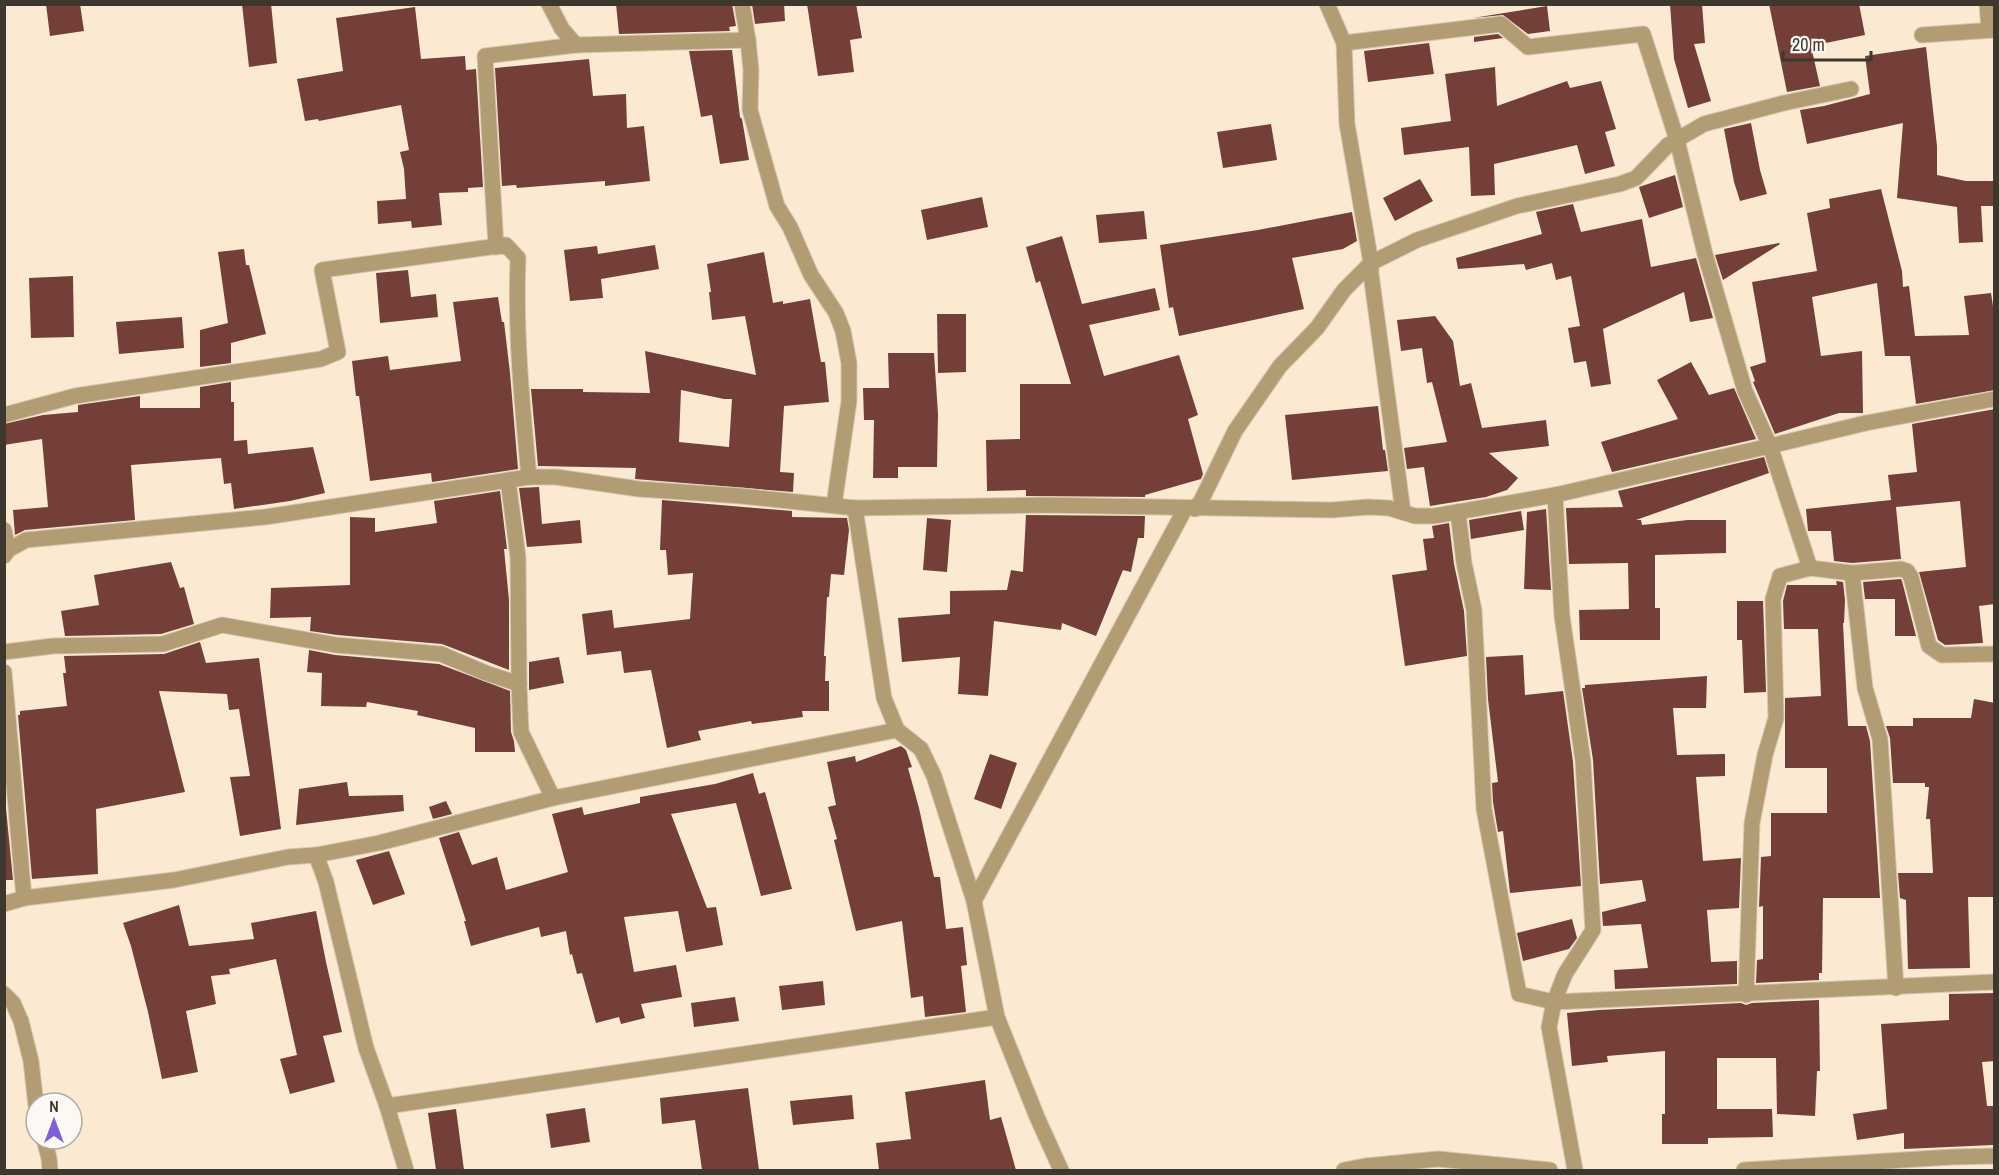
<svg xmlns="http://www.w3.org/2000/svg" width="1999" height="1175" font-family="'Archivo Narrow',sans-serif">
<rect width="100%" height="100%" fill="#fbead1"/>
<g fill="#733f38" fill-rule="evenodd">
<polygon points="46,4 80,4 84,31 50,36"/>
<polygon points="242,4 271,4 277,63 249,67"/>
<polygon points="616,4 732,4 736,26 729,27 730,31 619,34"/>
<polygon points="752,4 784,4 785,21 755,24"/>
<polygon points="807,4 856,4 862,38 850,40 854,72 818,76"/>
<polygon points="1670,4 1702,4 1705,43 1694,44 1711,101 1688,108 1674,59"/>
<polygon points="1769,4 1859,4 1865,35 1811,46 1820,86 1787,92"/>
<polygon points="1547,6 1550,31 1528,34 1503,15 1473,18"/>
<polygon points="415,7 421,59 465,56 466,70 476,69 483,187 468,188 468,192 439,193 442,225 412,228 411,221 378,224 377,201 406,199 404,169 400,152 409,150 401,105 319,121 318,119 305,121 297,79 343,71 336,18"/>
<polygon points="1498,34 1503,38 1474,42 1474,37"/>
<polygon points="1429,43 1434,74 1368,82 1364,51"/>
<polygon points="1926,47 1937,146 1937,175 1966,181 1995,181 1995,206 1981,206 1983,242 1959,243 1957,207 1897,198 1903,123 1807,144 1800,110 1824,106 1870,94 1865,56"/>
<polygon points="732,50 740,117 742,119 749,160 720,164 712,115 701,117 689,51"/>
<polygon points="589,59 593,96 626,94 627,128 644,126 650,181 605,186 605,181 517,188 516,185 502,186 495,68"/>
<polygon points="1495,67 1497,106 1567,81 1570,88 1601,81 1616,129 1605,132 1615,166 1585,174 1577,145 1494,164 1495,195 1471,196 1469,147 1404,155 1401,128 1451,121 1445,74"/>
<polygon points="1751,123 1760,170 1767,194 1740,201 1734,182 1724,129"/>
<polygon points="1271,124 1277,160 1223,168 1217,132"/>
<polygon points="1675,175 1683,207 1649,218 1639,187"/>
<polygon points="1420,179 1433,201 1395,221 1383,198"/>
<polygon points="1881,189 1902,271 1903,287 1909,286 1915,336 1969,335 1964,296 1991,293 1995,319 1995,390 1916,404 1910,356 1885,356 1877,283 1812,297 1821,356 1862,351 1863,413 1839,413 1775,434 1753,382 1755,381 1750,367 1766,362 1752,282 1817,271 1807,213 1830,208 1829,199"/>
<polygon points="982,197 988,227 927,240 921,210"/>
<polygon points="1573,204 1581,232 1642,219 1651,267 1696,258 1713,318 1690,322 1684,292 1603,329 1611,384 1591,387 1586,361 1574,363 1568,328 1580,326 1571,276 1556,280 1552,263 1526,270 1524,264 1458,269 1456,258 1542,234 1536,212"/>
<polygon points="1144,211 1147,239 1099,243 1096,215"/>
<polygon points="1352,212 1357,241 1343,249 1292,258 1304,309 1179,336 1173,307 1169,308 1160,245 1258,230"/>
<polygon points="1062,236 1082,304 1155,288 1160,310 1089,325 1104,376 1179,355 1198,415 1188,419 1203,474 1201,479 1145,495 1145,497 1026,496 1026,490 987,491 986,440 1020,439 1020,384 1071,384 1040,281 1036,283 1026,247"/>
<polygon points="1779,243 1780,244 1723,280 1715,255"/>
<polygon points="655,245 659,269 601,279 603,298 570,301 564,250 597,246 598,254"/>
<polygon points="244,249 246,265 249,265 266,334 231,343 231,363 200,367 200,330 228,323 218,252"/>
<path d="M764,252L773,303L783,301V304L810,299L821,362H825L829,402L784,406L780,472L794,473L793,492L635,479L636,468L538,466L531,389H583V392L650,393L645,351L756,375L745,316L712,320L709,292H711L707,264ZM681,390L724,399H732L729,447L679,442Z"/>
<polygon points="408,270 411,297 436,294 438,317 380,323 376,273"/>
<polygon points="73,276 74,337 31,338 29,278"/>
<polygon points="498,297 502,322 504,322 510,373 518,469 432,482 431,473 370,481 359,396 356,396 352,361 388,356 390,370 461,361 453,302"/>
<polygon points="937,314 966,314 966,372 938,373"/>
<polygon points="1435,316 1453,341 1460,386 1471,383 1482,428 1546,420 1549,446 1489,453 1518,478 1507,490 1486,497 1430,506 1424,467 1407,469 1404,448 1447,442 1432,382 1427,383 1422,348 1401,351 1397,320"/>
<polygon points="182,317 184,348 119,354 116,322"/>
<polygon points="888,353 934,353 938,414 937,467 898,467 898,478 873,478 874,420 864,420 863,388 889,388"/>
<polygon points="1691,362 1709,395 1734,388 1756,439 1612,472 1601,442 1678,419 1657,380"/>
<polygon points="231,382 231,402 234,402 234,441 247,440 248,454 313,447 325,493 290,501 234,509 231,483 224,484 221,458 131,465 135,520 25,530 15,535 13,510 48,507 42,439 4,445 4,424 43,415 78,412 78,405 140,396 140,408 200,408 200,387"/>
<polygon points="1378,406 1383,450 1385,450 1388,471 1292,480 1285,415"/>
<polygon points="1995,409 1995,604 1979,606 1983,643 1945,645 1938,640 1919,572 1966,567 1960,501 1896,507 1901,559 1852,563 1834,561 1831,531 1808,531 1806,509 1891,500 1888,475 1917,472 1912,424"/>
<polygon points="1764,457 1769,473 1636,520 1641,520 1642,525 1688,520 1726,520 1726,553 1655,555 1655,608 1660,608 1660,640 1580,640 1579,610 1629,609 1628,563 1569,564 1566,508 1623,507 1618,491"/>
<polygon points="539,487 542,524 580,520 582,543 527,547 519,488"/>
<polygon points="500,491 507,549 504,549 509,600 509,670 442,644 337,635 310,631 311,617 270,618 271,588 350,585 350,517 375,518 375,532 437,523 434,501"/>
<polygon points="662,500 792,511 792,517 847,518 849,530 844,575 831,574 829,597 827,597 824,656 826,656 825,681 829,681 829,711 802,711 803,717 752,724 751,721 698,731 701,740 667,748 651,670 624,673 621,651 587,655 582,614 612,610 614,628 690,619 693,573 668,575 666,550 660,550"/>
<polygon points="1546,509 1551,590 1524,589 1527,512"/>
<polygon points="1521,511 1524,530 1471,539 1469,520"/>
<polygon points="1026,515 1145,516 1144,538 1138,538 1131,572 1123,570 1096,636 1062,623 1061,630 994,621 988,696 958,694 960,657 902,662 898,618 950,614 950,591 1007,590 1011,570 1023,572"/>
<polygon points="927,518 951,520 947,572 923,570"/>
<polygon points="1449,523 1454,564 1464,611 1467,656 1405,666 1392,575 1427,570 1423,539 1434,538 1432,526"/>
<polygon points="171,562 180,588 184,587 194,624 161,634 65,636 61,611 99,605 94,575"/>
<polygon points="1901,579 1902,581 1916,636 1895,636 1895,599 1865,599 1863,582"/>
<polygon points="1836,581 1843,582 1845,600 1844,623 1843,623 1848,726 1866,726 1870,741 1880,898 1823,898 1822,973 1819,973 1819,980 1756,983 1757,960 1763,959 1763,906 1759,907 1761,857 1771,856 1771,813 1827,813 1827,768 1785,768 1785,698 1821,696 1818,629 1784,629 1783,601 1787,585 1837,585"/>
<polygon points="1737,601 1763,601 1766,692 1744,693 1742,640 1737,640"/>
<polygon points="200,642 206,663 259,658 281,829 240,836 230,777 250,776 239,709 229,710 227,694 159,691 185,792 96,809 98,874 32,879 18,715 20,715 20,711 67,706 63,673 66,673 64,656 164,654"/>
<polygon points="309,650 335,655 439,664 510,691 511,732 514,741 515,752 475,752 475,728 417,715 418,711 367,702 366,707 321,706 322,673 307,672"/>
<polygon points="1523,655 1525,695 1563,691 1573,762 1581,886 1510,893 1503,831 1498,832 1493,802 1492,783 1498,782 1488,699 1486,657"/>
<polygon points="559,657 564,683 529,690 529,662"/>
<polygon points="1707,676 1706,708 1673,708 1677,755 1725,754 1725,776 1696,777 1703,861 1741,858 1739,908 1707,910 1711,962 1737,961 1737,984 1615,989 1614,970 1648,968 1641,924 1603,926 1602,912 1646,901 1642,880 1600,884 1593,760 1582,688 1585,688 1585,685"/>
<polygon points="1974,699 1995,703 1995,897 1968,897 1970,968 1908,969 1906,900 1900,898 1898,873 1933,873 1930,819 1926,819 1929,787 1925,787 1925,783 1893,783 1890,738 1886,726 1913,726 1913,718 1971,718"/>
<polygon points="901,746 906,750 912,767 908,768 919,808 934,877 940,877 946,929 963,927 967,965 961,966 966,1012 925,1017 923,996 911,998 902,921 856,931 834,840 837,839 828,807 836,805 827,762 855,756 856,762"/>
<polygon points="990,754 1017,763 1001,809 974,799"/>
<polygon points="753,773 759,794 765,792 792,889 761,896 736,803 671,814 707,908 716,907 723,945 686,952 678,911 624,917 634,972 676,965 682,997 641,1004 645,1018 621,1024 619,1017 596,1023 582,973 577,974 572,954 570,955 566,931 541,937 539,927 471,946 464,921 466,921 439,838 459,832 472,865 497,857 506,890 568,872 552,814 582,807 584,815 640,803 640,797 715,784"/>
<polygon points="347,782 349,796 403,795 404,811 296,825 299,789"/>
<polygon points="4,788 13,880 4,880"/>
<polygon points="446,801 452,814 433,819 429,807"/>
<polygon points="389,851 405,894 373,905 356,860"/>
<polygon points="179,905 189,946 254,939 251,923 316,911 326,962 342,1032 323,1036 335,1082 290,1094 280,1059 297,1055 276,959 229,969 230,974 211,976 216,1004 186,1011 198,1072 162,1079 148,1012 131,946 123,923"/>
<polygon points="1572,919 1577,938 1569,949 1523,961 1517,933"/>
<polygon points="823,981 825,1005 782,1010 779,986"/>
<polygon points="1995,993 1995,1061 1982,1062 1987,1106 1993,1106 1993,1145 1904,1149 1904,1133 1857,1140 1853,1114 1887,1109 1881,1024 1949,1020 1949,994"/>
<polygon points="735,997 739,1021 694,1027 691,1003"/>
<polygon points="1819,1000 1820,1071 1817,1071 1815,1116 1777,1114 1776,1058 1717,1058 1717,1109 1772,1109 1773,1137 1708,1138 1708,1144 1662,1144 1662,1114 1665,1114 1665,1051 1607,1056 1608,1062 1572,1066 1567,1013 1599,1010 1741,1003 1746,1005 1752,1003"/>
<polygon points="985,1080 990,1120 1001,1117 1016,1170 879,1170 876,1143 911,1139 905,1092"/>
<polygon points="748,1088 759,1170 702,1170 695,1120 662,1124 660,1098"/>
<polygon points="852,1095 854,1119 793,1125 790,1101"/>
<polygon points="585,1108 590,1142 551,1148 546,1114"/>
<polygon points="456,1109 464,1170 436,1170 428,1113"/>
</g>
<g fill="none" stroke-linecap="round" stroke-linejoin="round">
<defs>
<g id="minor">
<polyline points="549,4 562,29 576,45"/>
<polyline points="1327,4 1344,43 1347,124 1371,263 1371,274 1403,512"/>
<polyline points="1987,4 1989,30"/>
<polyline points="1922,35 1994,30"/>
<polyline points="748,40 751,70 750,110 777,206 790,227 811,275 836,313 843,331 849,363 849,401 834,505"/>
<polyline points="1344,43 1501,24 1528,47 1643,34 1677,140 1705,254 1745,391 1770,446 1810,568"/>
<polyline points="496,247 485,56 576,45 748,40 742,4"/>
<path d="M4,415L75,396L321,359L338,352L322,270L506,245L518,258C515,332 522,404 529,477"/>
<polyline points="508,480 518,557 519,684 521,732 553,798"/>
<polyline points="1555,495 1562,616 1583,761 1593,930 1565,974 1554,1002 1549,1027 1575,1170"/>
<polyline points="855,508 884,698 897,730 921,749 934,776 974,901 997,1017 1037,1117 1061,1170"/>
<polyline points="1195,509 1201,501 1235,431 1280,366 1317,328 1344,290 1371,263 1417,240 1517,206 1620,184 1636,178 1668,145 1704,124 1784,103 1851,89"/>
<polyline points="1458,512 1464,563 1474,610 1484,809 1519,994 1554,1002 1994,982"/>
<polyline points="4,530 8,550"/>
<polyline points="4,556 8,550 26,540 265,517 529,477 556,477 639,489 741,496 855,508 1044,505 1332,510 1368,507 1389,508 1415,516 1434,516 1555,495 1770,446 1866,423 1994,399"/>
<polyline points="1852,573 1865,688 1880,739 1896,988"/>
<polyline points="4,652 53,646 163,644 222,625 336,645 441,654 486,673 519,684"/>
<polyline points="4,672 24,898"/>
<polyline points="316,855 379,843 553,798 897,730"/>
<polyline points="974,901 1185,509"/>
<polyline points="4,904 24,898 174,880 288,857 316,855 326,882 366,1048 387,1106 406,1170"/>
<polyline points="4,994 13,1003 21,1021 31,1061 36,1106"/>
<polyline points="1746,995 1752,823 1765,755 1776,718 1773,599 1780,576 1810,568 1852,573 1901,569 1907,571 1911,577 1929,646 1942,655 1994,654"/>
<polyline points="387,1106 997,1017"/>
<polyline points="44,1139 49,1158 50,1170"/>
<polyline points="1344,1170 1365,1166 1438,1159 1550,1170"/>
<polyline points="1744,1170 1952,1157 1994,1156"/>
</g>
</defs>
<use href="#minor" stroke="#d5c6b0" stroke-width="17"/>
<use href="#minor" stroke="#b29c74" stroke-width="15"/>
</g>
<rect width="1999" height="1175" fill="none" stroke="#3d372d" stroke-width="12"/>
<g transform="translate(54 1121)"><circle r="28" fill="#fcf9f4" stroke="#b0aba4" stroke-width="1.5"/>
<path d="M0-4.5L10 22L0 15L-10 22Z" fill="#815fda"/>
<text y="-9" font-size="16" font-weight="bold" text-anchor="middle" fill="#3d372d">N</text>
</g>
<path d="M1783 51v9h88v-9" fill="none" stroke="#3d372d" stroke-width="3"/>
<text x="1792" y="51" font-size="18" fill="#3d372d" stroke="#fcf9f4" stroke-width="4.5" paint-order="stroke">20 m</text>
</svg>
